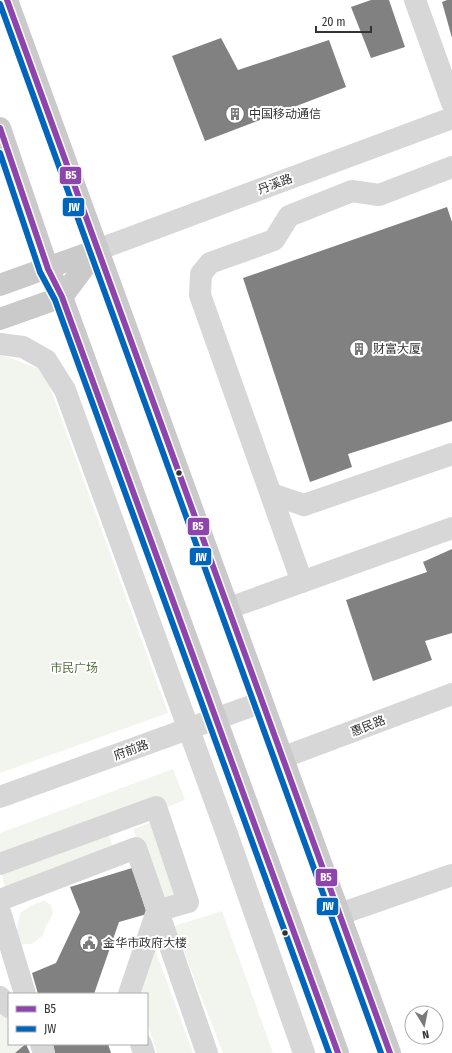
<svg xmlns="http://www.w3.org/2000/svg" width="452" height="1053" font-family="'Fira Sans Condensed','Noto Sans SC',sans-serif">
<rect width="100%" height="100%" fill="#fff"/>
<g fill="#f1f5ed">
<polygon points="0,354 44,371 168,713 0,773"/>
<polygon points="173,769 185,800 164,808 0,854 0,833"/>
<polygon points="152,822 178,898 162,903 133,829"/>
<polygon points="108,832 113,848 5,888 1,872"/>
<path d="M44,901L51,905L53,914L46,926L43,935L32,944H21C15,933 17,923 21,912L34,904Z"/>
<polygon points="222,911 273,1053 223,1053 174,926"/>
<polygon points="155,949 193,1053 157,1053 147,1021 147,994 141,994"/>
<polygon points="0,1007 9,1018 9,1044 21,1044 22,1047 15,1053 0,1053"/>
</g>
<g fill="#818181">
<polygon points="371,0 389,0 405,47 371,58 351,7"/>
<polygon points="447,0 452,0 452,38 442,2"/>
<polygon points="221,38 238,70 329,40 346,87 205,141 172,56"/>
<polygon points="447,207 452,222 452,421 348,454 352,467 310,482 243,278"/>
<polygon points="452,549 452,633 425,641 432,660 373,681 346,600 427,572 423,562"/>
<polygon points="132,868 147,914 119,922 94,994 38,994 32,973 56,963 80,912 70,887"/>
<polygon points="26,1044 30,1053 15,1053 22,1047"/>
<polygon points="53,1044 108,1044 111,1053 55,1053"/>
</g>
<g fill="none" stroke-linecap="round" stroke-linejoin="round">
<g stroke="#d7d7d7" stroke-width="22">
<polyline points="415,0 452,103"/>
<polyline points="97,250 452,118"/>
<polyline points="0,344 23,347 46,360 65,390 227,834 304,1053"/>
<polyline points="271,494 304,505 452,454"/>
<polyline points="302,582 200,295 201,274 210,263 274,240 289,216 352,191 379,195 452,167"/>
<polyline points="229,608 452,528"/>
<polyline points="284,757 452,694"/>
<polyline points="0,797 262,702"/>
<polyline points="0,864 156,807 188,902 157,911 129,994"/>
<polyline points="0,900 136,848 207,1053"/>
<polyline points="0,912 25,994"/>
<polyline points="340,914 452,875"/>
<polyline points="0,997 9,1007"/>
<polyline points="41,1044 44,1053"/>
<polyline points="141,1044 144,1053"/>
</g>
<g stroke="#cacaca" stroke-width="22">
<polyline points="7,0 390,1053"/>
<polyline points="0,128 48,269 62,297 338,1053"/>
<polyline points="0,285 97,250"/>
<polyline points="0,319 62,297 97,250"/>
</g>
<defs>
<g id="bus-1">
<polyline points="7,0 390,1053"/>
<polyline points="0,128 48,269 62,297 338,1053"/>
</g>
<g id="bus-2">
<polyline points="0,4 381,1053"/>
<polyline points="0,153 40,272 55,300 329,1053"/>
</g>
</defs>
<use href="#bus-1" stroke="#fff" stroke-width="9"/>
<use href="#bus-2" stroke="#fff" stroke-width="9"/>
<use href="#bus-1" stroke="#8e44ad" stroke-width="6"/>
<use href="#bus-2" stroke="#0065bd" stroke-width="6"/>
</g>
<defs>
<symbol id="building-ring" viewBox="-11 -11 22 22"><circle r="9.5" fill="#fff" stroke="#7a7a7a" stroke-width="1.5"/><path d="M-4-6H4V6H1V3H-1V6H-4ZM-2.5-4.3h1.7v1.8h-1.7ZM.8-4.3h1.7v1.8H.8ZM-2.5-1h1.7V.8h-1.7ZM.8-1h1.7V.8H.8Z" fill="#7a7a7a"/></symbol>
<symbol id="civic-ring" viewBox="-11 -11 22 22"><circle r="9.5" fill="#fff" stroke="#7a7a7a" stroke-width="1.5"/><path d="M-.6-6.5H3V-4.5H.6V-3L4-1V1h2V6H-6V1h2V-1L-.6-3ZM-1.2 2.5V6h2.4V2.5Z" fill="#7a7a7a"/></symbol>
</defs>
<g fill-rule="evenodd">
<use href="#building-ring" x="224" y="103" width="22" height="22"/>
<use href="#building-ring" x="348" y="338" width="22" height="22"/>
<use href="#civic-ring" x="78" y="932" width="22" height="22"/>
</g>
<g fill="#333" stroke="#fff" stroke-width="1.5">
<circle cx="179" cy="473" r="3.5"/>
<circle cx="285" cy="933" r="3.5"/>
</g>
<g text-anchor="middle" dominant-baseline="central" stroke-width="4" stroke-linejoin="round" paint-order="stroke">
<g font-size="12" fill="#333" stroke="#fff" text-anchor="start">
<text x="249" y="114">中国移动通信</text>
<text x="373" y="349">财富大厦</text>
<text x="103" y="943">金华市政府大楼</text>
</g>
<g font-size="12" fill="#333" stroke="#fff">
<text transform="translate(275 184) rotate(-20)">丹溪路</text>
<text transform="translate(368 726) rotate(-21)">惠民路</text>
<text transform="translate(131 750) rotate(-20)">府前路</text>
</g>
<g font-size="12" fill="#56703f" stroke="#fff">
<text x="74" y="668">市民广场</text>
</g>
</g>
<g stroke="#fff" stroke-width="1.5">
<rect x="59" y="166" width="23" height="19" rx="4" fill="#8e44ad"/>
<rect x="62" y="197" width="23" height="20" rx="4" fill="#0065bd"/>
<rect x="187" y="517" width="23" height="19" rx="4" fill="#8e44ad"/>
<rect x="189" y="547" width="23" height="19" rx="4" fill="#0065bd"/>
<rect x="315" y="868" width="23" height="19" rx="4" fill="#8e44ad"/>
<rect x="316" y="897" width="23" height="19" rx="4" fill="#0065bd"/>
</g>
<g font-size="11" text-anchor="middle" font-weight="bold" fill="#fff">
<text x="71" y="179">B5</text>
<text x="74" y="211">JW</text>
<text x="198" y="530">B5</text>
<text x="201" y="561">JW</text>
<text x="326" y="881">B5</text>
<text x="328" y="910">JW</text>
</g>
<rect x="8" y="993" width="140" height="52" fill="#ffffff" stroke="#adadad"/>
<rect x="16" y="1006" width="20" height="6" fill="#8e44ad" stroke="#adadad"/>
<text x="44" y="1013" font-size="12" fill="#333333">B5</text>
<rect x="16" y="1026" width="20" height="6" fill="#0065bd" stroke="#adadad"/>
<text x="44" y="1033" font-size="12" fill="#333333">JW</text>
<g transform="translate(424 1025) rotate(170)"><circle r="19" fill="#ffffff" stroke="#adadad"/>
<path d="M0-3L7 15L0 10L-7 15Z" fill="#7a7a7a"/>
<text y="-6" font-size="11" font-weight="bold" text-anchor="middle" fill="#333333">N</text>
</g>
<path d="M316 26v6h55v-6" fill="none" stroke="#333333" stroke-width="2"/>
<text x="322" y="26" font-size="12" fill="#333333" stroke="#ffffff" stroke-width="3" paint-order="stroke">20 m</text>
</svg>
